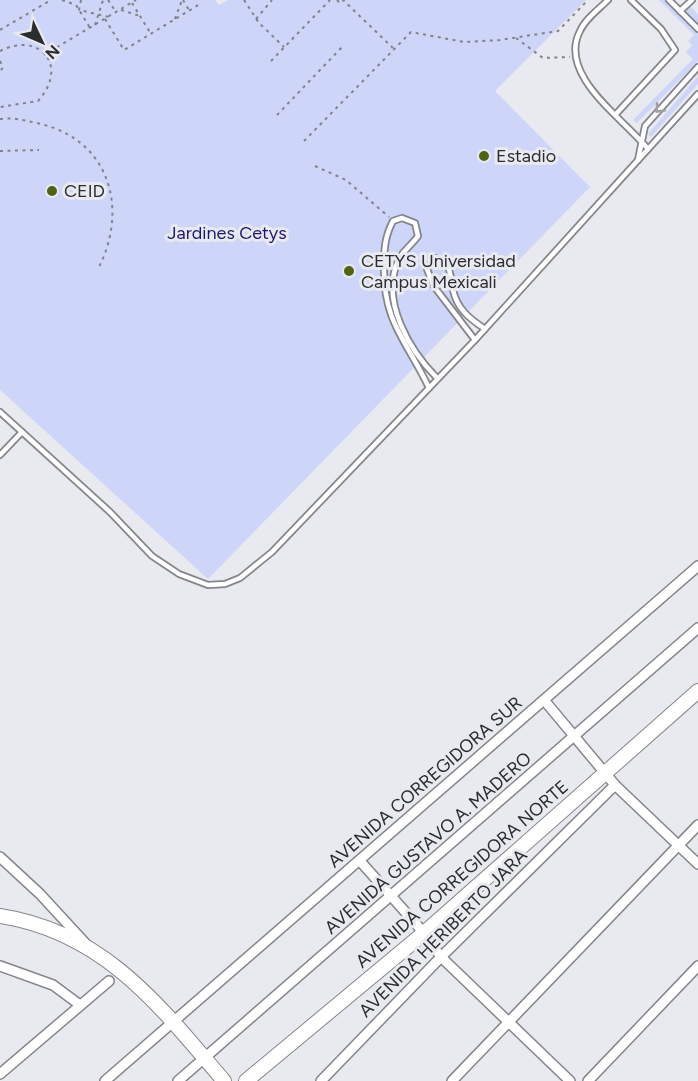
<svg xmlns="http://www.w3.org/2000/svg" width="698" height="1081" font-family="Figtree,sans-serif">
<rect width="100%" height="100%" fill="#e8eaf0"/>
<g fill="#cdd6f9">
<polygon points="0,0 215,0 219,5 228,0 586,0 495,91 590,187 208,579 0,390"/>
<polygon points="659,0 667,0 682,13 690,6 698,14 698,61 637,123 633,120 693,59 686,52 692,45 688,41 694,35"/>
<polygon points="698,76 698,84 651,137 648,134"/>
</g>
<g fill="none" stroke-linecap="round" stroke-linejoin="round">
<defs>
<g id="lane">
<path d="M608,0C599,9 585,19 580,31C557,75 624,119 648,149"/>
<polyline points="669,0 698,29"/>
<polyline points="680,11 692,0"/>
<polyline points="616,114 675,50 661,29 631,0"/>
<polyline points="638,160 645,126 698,67"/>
<path d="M475,340L433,285L427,269L435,258L446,262C451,271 451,280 453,290C457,309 470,319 485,329"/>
<path d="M429,388C407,341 383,323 384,266C384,249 385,236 393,221L402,218L415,223L418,236C412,245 402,251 398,261C380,301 410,351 437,378"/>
<polyline points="0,412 110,512 152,556 179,574 208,585 225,584 240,578 272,552 475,340 698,94"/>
<polyline points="0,455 22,432"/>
</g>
<g id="street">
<polyline points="544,700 615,785 698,864"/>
<polyline points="0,857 40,894 86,944"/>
<polyline points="360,861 424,933 441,957 570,1081"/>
<polyline points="0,966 53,985 80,1005"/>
<polyline points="0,1074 109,981"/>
<polyline points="105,1081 698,566"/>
<polyline points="178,1081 698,628"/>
<polyline points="321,1081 441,957 615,785"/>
<polyline points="452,1081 698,825"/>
<polyline points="588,1081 698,966"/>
</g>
<g id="secondary">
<path d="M0,916C104,932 160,1006 224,1081"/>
<polyline points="246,1081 424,933 698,691"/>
</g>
</defs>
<use href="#lane" stroke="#85868b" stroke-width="8"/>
<use href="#street" stroke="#85868b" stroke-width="12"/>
<use href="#secondary" stroke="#85868b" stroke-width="16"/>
<g stroke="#818387" stroke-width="2" stroke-dasharray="3 4.5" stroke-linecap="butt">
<polyline points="62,0 76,5 90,28"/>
<polyline points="81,0 79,10 109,17"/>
<polyline points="108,0 116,12"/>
<polyline points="183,0 189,10"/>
<polyline points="244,0 259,23 284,47"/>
<polyline points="337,0 340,3 343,0 393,48"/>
<polyline points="132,3 151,34"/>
<polyline points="121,10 140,16"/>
<polyline points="105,19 124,50 200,4"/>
<polyline points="175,19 182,0"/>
<polyline points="256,19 272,0"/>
<polyline points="95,25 103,0"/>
<polyline points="0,30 51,0"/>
<polyline points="516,38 543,58 570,57"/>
<path d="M0,51C39,31 70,65 38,101L0,107"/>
<polyline points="44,55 136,0"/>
<polyline points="0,61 3,67 0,72"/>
<polyline points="271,61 330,0"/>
<polyline points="277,115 343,46"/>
<path d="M0,119C14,117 27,121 41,124C110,141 129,209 98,269"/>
<polyline points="304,141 411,32 464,42 500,40 558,31 588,0"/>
<polyline points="0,151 39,150"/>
<polyline points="315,166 346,180 389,217"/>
</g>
<use href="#lane" stroke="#fff" stroke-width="4.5"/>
<use href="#street" stroke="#fff" stroke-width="9"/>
<use href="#secondary" stroke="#fff" stroke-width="14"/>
</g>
<defs><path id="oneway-chevron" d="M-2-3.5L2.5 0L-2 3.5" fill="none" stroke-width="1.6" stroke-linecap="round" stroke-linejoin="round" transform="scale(1.5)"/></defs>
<use stroke="#a0a0a1" href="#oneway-chevron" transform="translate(659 109) rotate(132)"/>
<g fill="#4d6411" stroke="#e8eaf0" stroke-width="2">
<circle cx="484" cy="156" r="6"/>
<circle cx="52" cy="191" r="6"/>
<circle cx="349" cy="271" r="6"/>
</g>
<g text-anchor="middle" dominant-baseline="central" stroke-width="6" stroke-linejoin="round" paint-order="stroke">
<g font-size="18" fill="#2c2d2f" stroke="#e8eaf0" text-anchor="start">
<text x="496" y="156">Estadio</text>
<text x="64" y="191">CEID</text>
<text x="361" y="261">CETYS Universidad<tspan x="361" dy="21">Campus Mexicali</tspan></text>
</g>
<g font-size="18" fill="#1d1774" stroke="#e8eaf0">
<text x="227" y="233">Jardines Cetys</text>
</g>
<g font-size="18" fill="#2c2d2f" stroke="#e8eaf0">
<text transform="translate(425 782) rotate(-41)">AVENIDA CORREGIDORA SUR</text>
<text transform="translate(428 843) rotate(-41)">AVENIDA GUSTAVO A. MADERO</text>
<text transform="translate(462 874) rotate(-41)">AVENIDA CORREGIDORA NORTE</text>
<text transform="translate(443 933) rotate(-45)">AVENIDA HERIBERTO JARA</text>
</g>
</g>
<g transform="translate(42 42) rotate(134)" stroke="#e8eaf0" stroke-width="4.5" paint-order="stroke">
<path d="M0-4.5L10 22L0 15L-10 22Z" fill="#2c2d2f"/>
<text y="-9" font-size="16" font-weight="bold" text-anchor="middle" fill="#2c2d2f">N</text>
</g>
</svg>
